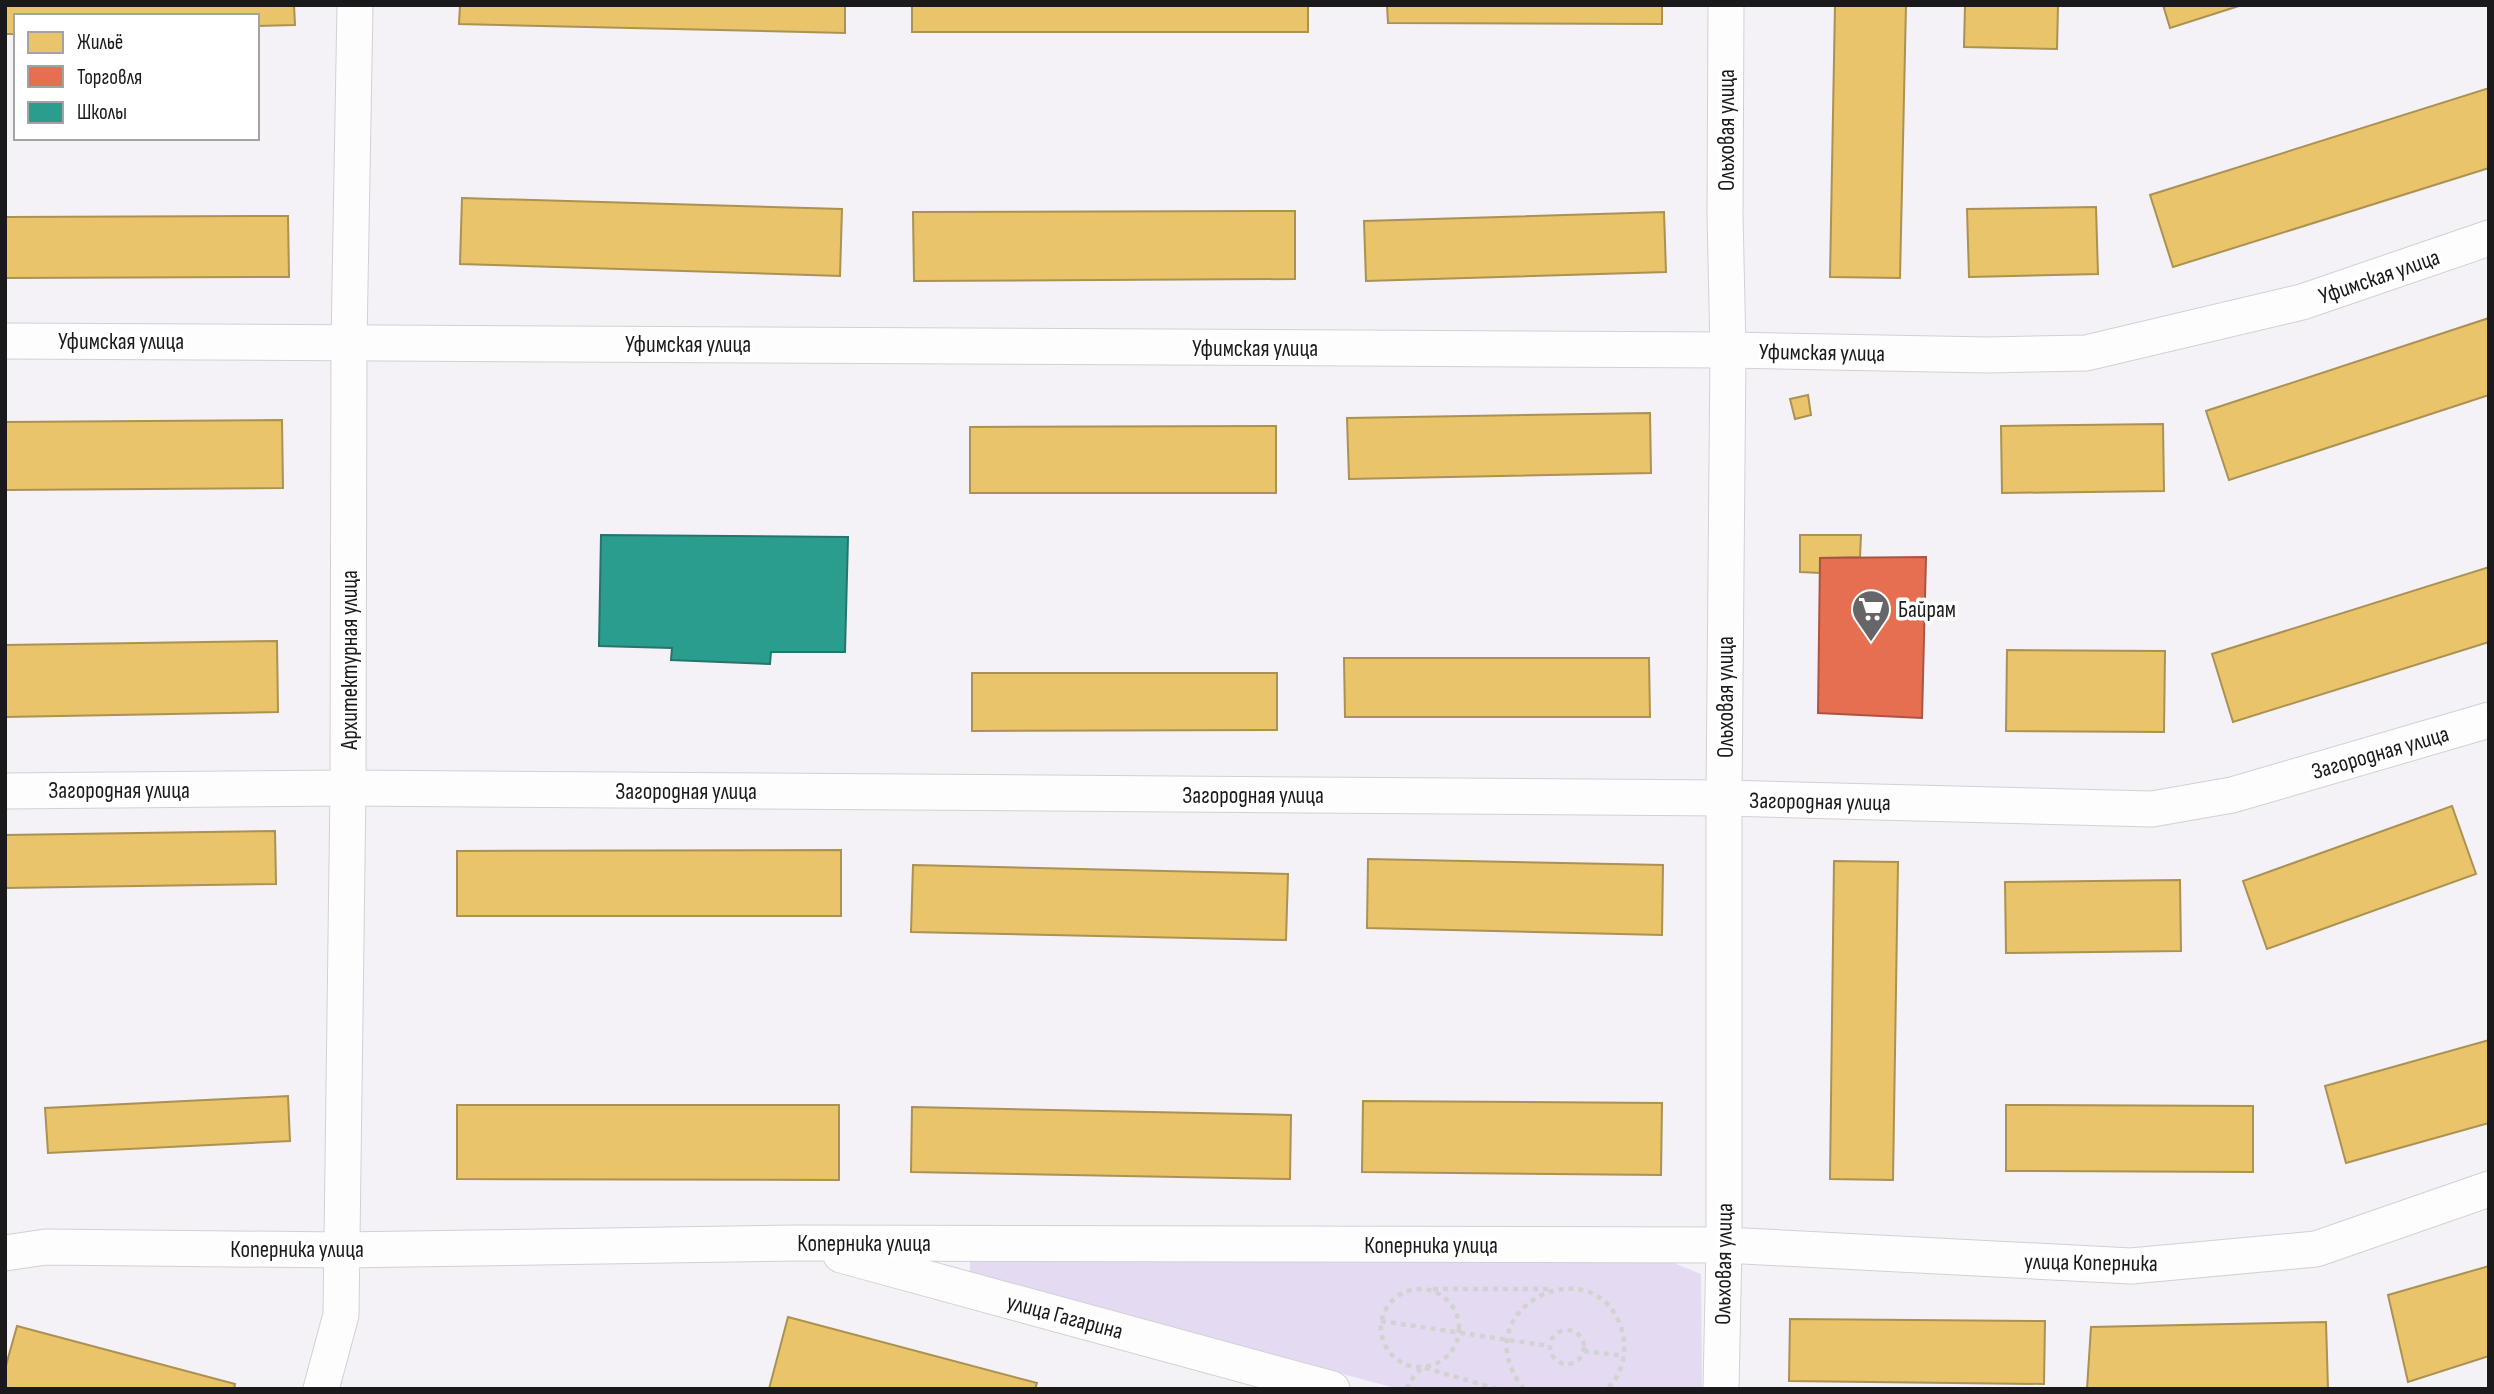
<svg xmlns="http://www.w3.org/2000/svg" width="2494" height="1394" viewBox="0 0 2494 1394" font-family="'Sofia Sans Condensed',sans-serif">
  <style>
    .green { fill: #e4daf2 }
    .homes { fill: #e9c46a; stroke: #ab9152; stroke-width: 2 }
    .shops { fill: #e76f51; stroke: #aa5541; stroke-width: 2 }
    .schools { fill: #2a9d8f; stroke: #25756c; stroke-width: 2 }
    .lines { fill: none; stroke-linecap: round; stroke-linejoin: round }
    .street-casing { stroke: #d2d0d3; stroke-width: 37 }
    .path { stroke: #d2d2d2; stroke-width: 4.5; stroke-dasharray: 5 5; stroke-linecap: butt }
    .street { stroke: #fdfdfe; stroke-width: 35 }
    .labels { text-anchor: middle; stroke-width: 7; stroke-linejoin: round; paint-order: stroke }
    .street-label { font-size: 23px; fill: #1a191b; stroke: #fff }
    .poi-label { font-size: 23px; fill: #1a191b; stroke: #fff; text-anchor: start }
  </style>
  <rect width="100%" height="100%" fill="#f4f2f6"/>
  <polygon class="green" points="1661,1258 1701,1274 1702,1389 1399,1389 988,1280 970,1272 970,1261"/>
  <g class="homes">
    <polygon points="5,5 294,5 295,25 257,26 257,16 16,16 16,34 5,34"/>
    <polygon points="460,5 845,5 845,33 459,24"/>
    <rect x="912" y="5" width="396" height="27"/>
    <polygon points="1387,5 1662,5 1662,24 1388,23"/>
    <polygon points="1835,5 1906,5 1900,278 1830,277"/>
    <polygon points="1965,5 2058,5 2057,49 1964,47"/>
    <polygon points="2163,5 2242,5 2170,28"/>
    <polygon points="2489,88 2489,168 2173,267 2150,195"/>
    <polygon points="462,198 842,209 840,276 460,264"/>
    <polygon points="2096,207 2098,274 1969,277 1967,209"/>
    <polygon points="1295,211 1295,279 914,281 913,212"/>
    <polygon points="1664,212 1666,272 1366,281 1364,221"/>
    <polygon points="288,216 289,277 5,278 5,217"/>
    <polygon points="2489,318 2489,395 2229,480 2206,411"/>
    <polygon points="1808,395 1811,415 1795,419 1790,399"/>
    <polygon points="1650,413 1651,473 1349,479 1347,418"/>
    <polygon points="282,420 283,488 5,490 5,422"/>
    <polygon points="2163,424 2164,491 2002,493 2001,426"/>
    <polygon points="1276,426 1276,493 970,493 970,427"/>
    <polygon points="1800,535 1861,535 1860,557 1820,558 1820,573 1800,572"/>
    <polygon points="2489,567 2489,642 2233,722 2212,654"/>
    <polygon points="277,641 278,712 5,717 5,645"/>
    <polygon points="2007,650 2165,651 2164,732 2006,731"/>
    <polygon points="1344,658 1649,658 1650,717 1345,717"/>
    <polygon points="972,673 1277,673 1277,730 972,731"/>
    <polygon points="2452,806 2476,874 2267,949 2243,881"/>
    <polygon points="275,831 276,884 5,888 5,835"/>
    <polygon points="841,850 841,916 457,916 457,851"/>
    <polygon points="1368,859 1663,865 1662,935 1367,928"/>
    <polygon points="1834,861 1898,862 1893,1180 1830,1179"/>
    <polygon points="913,865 1288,874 1286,940 911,932"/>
    <polygon points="2180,880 2181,951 2006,953 2005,882"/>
    <polygon points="2489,1040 2489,1123 2346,1163 2325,1086"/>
    <polygon points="288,1096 290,1141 48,1153 45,1108"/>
    <polygon points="1363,1101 1662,1103 1661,1175 1362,1172"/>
    <polygon points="457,1105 839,1105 839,1180 457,1179"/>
    <polygon points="2006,1105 2253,1106 2253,1172 2006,1171"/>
    <polygon points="912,1107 1291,1115 1290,1179 911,1172"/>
    <polygon points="2489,1266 2489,1356 2408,1382 2388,1295"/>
    <polygon points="788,1317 1037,1383 1035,1389 769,1389"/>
    <polygon points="1790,1319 2045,1321 2044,1384 1789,1381"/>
    <polygon points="2326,1322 2328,1389 2087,1389 2091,1327"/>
    <polygon points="17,1326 235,1384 234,1389 5,1389 5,1369"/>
  </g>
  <polygon class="shops" points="1926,557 1922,718 1818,713 1820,558"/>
  <polygon class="schools" points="601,535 848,537 845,652 771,652 770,664 671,660 672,648 599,646"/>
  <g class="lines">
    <defs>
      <g id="street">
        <polyline points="5,341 1728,350 1988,355 2086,353 2302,302 2489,238"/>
        <polyline points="5,791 348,788 1724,798 2152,809 2232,795 2489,720"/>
        <polyline points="5,1253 46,1247 342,1250 797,1243 1724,1245 2131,1266 2316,1249 2489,1189"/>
        <polyline points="841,1255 1332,1389"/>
        <polyline points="321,1389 341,1315 348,788 349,342 355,5"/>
        <polyline points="1721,1389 1724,1245 1724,798 1728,350 1725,214 1726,5"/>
      </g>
    </defs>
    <use href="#street" class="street-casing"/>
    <g class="path">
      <polyline points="1433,1289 1551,1289"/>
      <circle cx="1420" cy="1328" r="39"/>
      <polyline points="1381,1321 1549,1346"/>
      <circle cx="1567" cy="1347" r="17"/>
      <polyline points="1584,1351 1624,1356"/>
      <polyline points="1407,1389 1410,1381 1422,1367 1497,1389"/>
      <path d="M 1524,1389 C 1458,1307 1600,1241 1623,1334 C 1627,1354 1622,1375 1607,1389"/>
    </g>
    <use href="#street" class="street"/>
  </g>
  <defs>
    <symbol id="supermarket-pin" viewBox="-11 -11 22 30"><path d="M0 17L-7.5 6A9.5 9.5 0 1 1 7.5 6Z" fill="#666568" stroke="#fff"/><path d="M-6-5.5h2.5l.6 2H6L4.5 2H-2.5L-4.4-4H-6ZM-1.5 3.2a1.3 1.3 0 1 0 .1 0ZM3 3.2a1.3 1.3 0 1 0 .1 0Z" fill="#fff"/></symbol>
  </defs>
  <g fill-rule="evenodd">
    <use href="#supermarket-pin" x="1849" y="587" width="44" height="60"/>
  </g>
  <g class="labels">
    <g class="street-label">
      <text transform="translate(1726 130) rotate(-90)" y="8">Ольховая улица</text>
      <text transform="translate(2379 276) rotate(-19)" y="8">Уфимская улица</text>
      <text x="121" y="349">Уфимская улица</text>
      <text x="688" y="352">Уфимская улица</text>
      <text x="1255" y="356">Уфимская улица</text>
      <text transform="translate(1822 352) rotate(1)" y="8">Уфимская улица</text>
      <text transform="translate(349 660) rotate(-90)" y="8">Архитектурная улица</text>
      <text transform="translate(1725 697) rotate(-90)" y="8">Ольховая улица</text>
      <text transform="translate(2380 752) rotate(-16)" y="8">Загородная улица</text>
      <text x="119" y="798">Загородная улица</text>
      <text x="686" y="799">Загородная улица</text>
      <text x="1253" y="803">Загородная улица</text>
      <text transform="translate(1820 801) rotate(1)" y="8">Загородная улица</text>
      <text x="864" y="1251">Коперника улица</text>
      <text x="1431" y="1253">Коперника улица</text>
      <text x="297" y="1257">Коперника улица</text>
      <text transform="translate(2091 1262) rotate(1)" y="8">улица Коперника</text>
      <text transform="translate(1723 1264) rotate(-89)" y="8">Ольховая улица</text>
      <text transform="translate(1065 1316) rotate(15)" y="8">улица Гагарина</text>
    </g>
    <g class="poi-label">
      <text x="1898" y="617">Байрам</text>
    </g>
  </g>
  <rect width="2494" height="1394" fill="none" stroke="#1a191b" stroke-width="14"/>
  <rect x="14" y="14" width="245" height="126" fill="#ffffff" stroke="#a3a3a4" stroke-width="2"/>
  <rect x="28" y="32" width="35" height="21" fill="#e9c46a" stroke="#a3a3a4" stroke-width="2"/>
  <text x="77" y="49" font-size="21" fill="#1a191b">Жильё</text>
  <rect x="28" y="66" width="35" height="21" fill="#e76f51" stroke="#a3a3a4" stroke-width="2"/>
  <text x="77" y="84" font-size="21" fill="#1a191b">Торговля</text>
  <rect x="28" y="102" width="35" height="21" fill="#2a9d8f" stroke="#a3a3a4" stroke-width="2"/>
  <text x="77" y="119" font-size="21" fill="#1a191b">Школы</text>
</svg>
